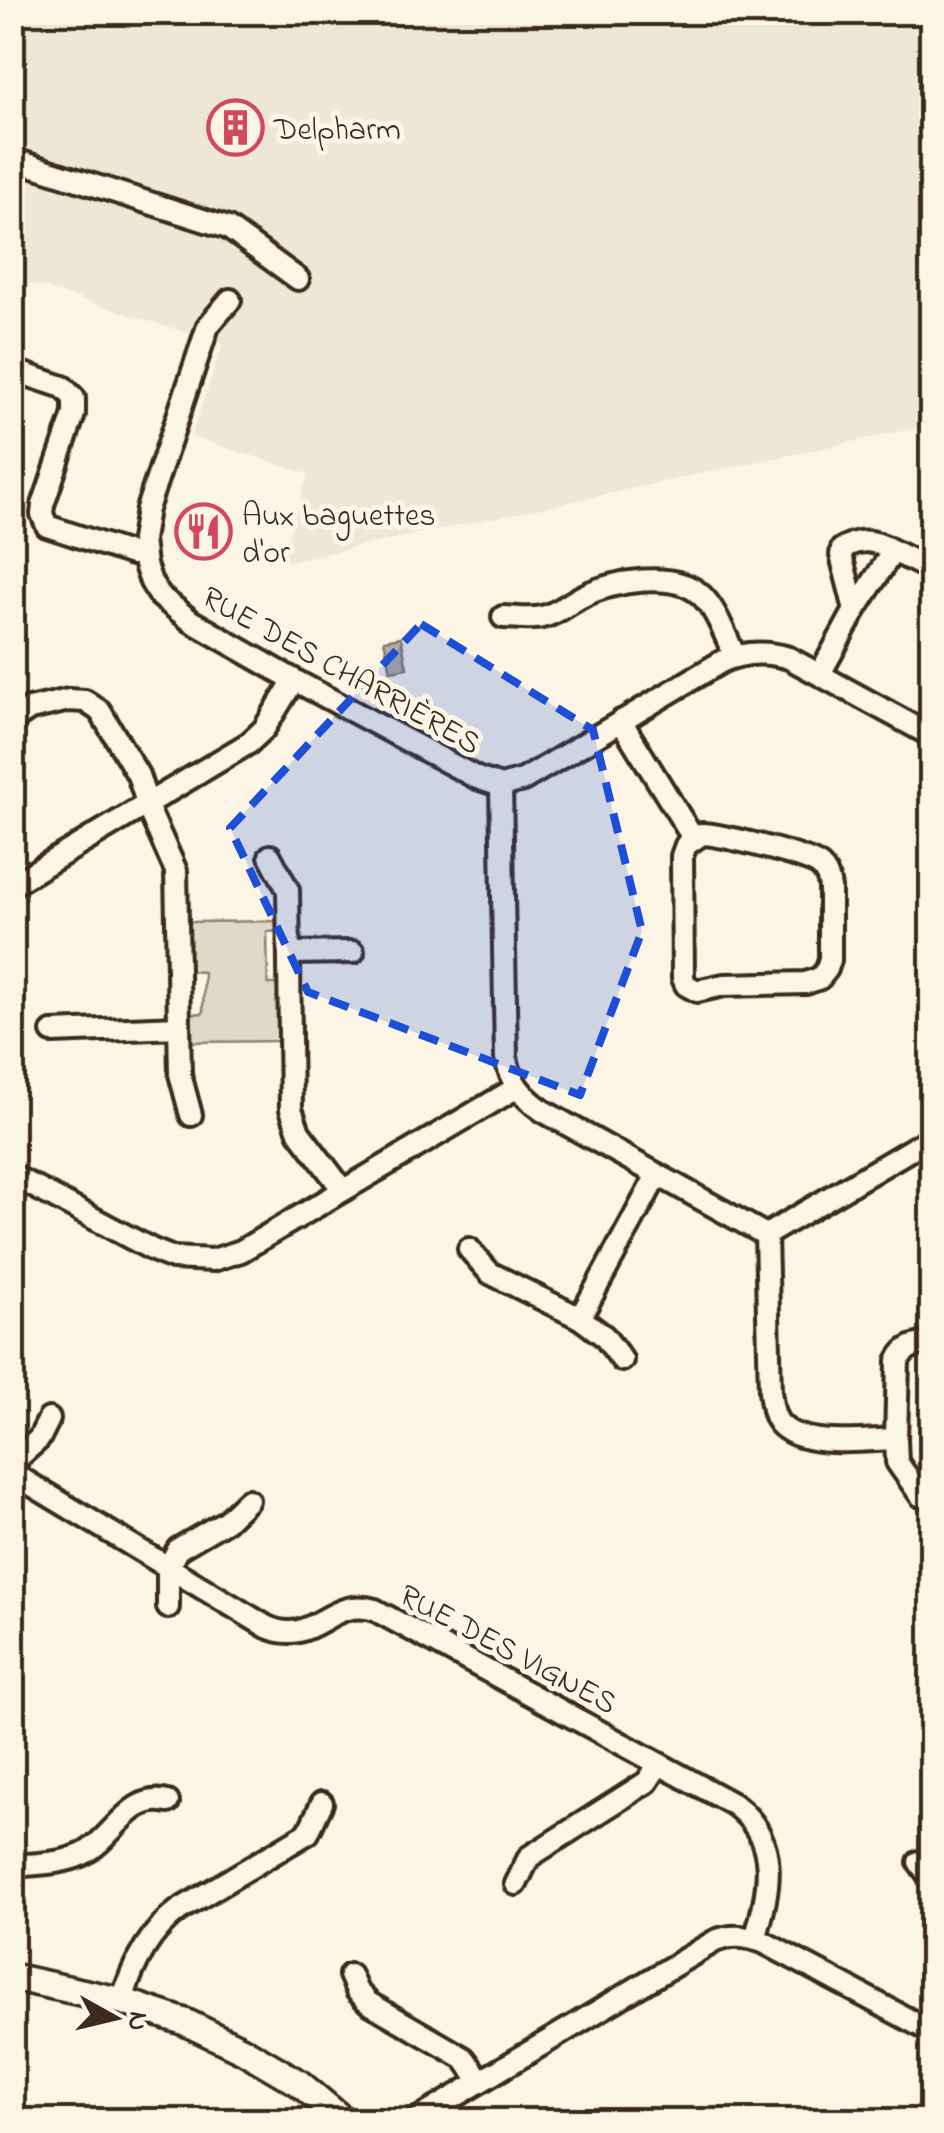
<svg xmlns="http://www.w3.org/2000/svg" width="944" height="2133" viewBox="0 0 944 2133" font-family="'Indie Flower',sans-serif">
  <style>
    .built { fill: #eee6d6 }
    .green { fill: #e0d8c8; stroke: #8e8173; stroke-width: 2.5 }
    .water { fill: #b7ad9e; stroke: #85796b; stroke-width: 2.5 }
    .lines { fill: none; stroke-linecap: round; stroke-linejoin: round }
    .minor-casing { stroke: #3b2a1e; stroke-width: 28 }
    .tertiary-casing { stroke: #3b2a1e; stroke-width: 32 }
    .minor { stroke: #fcf5e5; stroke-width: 20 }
    .tertiary { stroke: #fcf5e5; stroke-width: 25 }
    .marked { fill: #1d4ed8; fill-opacity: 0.2; stroke: #1d4ed8; stroke-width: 8; stroke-dasharray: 20 12; stroke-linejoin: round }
    .labels { text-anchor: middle; stroke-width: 10; stroke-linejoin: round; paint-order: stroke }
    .poi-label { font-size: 32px; fill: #3b2a1e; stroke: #fcf5e5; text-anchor: start }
    .street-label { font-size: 32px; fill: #3b2a1e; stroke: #fcf5e5 }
  </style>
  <rect width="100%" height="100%" fill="#fcf5e5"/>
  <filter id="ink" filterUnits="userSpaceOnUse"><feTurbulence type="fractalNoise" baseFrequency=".01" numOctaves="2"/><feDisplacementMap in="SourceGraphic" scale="20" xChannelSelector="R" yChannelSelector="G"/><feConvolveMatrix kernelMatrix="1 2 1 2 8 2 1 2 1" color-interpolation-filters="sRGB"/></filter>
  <g filter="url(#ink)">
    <polygon class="built" points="13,13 931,13 931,425 281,563 308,474 191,436 223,344 13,278"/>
    <polygon class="green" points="280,921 280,931 267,932 268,984 281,984 282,1041 187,1042 186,1014 203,1013 204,972 186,971 185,922"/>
    <polygon class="water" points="401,637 407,668 391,671 384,640"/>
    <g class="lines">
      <defs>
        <g id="minor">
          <polyline points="12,159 228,228 298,279"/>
          <path d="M 230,300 L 208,326 L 147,509 L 142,540 L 145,565 L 151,582 L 160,596 L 191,621 L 294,680 L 477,778 L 501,786 L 523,780 L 721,662 C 743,652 765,651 789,658 L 932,736"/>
          <polyline points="12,370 63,387 74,398 74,414 43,505 42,514 47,526 132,554 143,552"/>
          <path d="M 855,610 L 841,555 L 842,549 C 860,537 876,540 893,551"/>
          <path d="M 503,617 C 515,617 530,620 542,617 C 557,614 569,603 583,596 C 612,581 675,570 701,595 C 717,610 725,636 735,656"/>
          <polyline points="820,674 855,610 893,551 932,570"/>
          <polyline points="12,721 30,709 69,700 85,701 100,711 138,775 151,815 176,871 180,1074 191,1115"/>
          <polyline points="621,721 693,838"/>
          <path d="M 501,786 L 506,1058 C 511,1083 522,1096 543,1111 L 766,1235 L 932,1137"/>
          <path d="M 702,834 C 719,834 808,856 820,866 C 827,872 829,879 830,888 L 830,960 L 827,969 L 820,978 L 806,983 L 724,985 L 697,991 L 686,985 L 683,978 L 682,856 L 686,845 Z"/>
          <polyline points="270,856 288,890 291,1109 299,1132 343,1190"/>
          <polyline points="12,885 249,743 264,729 294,680"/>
          <polyline points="290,953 353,952"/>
          <polyline points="52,1032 179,1027"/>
          <polyline points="12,1175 153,1250 173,1258 213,1260 241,1251 516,1088"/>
          <path d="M 766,1235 L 770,1392 C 772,1403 772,1414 779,1423 C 801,1449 865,1440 896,1439 L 898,1361 C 905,1346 916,1344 932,1343"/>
          <polyline points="469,1249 490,1273 580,1318 657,1175"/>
          <polyline points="580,1318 604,1336 622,1360"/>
          <polyline points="896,1439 897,1462 921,1496"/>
          <polyline points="12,1463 39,1439 49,1419"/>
          <path d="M 12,1473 L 267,1627 C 315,1648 328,1596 375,1610 L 733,1804 C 781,1839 770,1889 755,1939"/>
          <polyline points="168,1607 168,1567 178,1549 226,1521 248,1500"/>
          <polyline points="919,1862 932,1880"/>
          <path d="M 12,1866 C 36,1864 62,1864 83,1854 C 113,1839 130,1792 168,1802"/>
          <polyline points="516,1884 529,1857 647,1782 659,1764"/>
          <polyline points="350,1975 357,1991 369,2003 464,2058 481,2081"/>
          <path d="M 122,2001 C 132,1966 149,1932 179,1910 L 308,1833 L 322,1803"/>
          <path d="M 416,2120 L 715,1941 C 731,1934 747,1936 763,1942 L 932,2032"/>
        </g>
        <polyline id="tertiary" points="12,1977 122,2001 185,2022 243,2050 299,2083 343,2120"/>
      </defs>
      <use href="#minor" class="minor-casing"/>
      <use href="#tertiary" class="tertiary-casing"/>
      <use href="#minor" class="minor"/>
      <use href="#tertiary" class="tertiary"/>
    </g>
  </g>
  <path class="marked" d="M 421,624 L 593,730 L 642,931 L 580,1095 L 308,992 L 230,828 Z"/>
  <defs>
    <symbol id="building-ring" viewBox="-11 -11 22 22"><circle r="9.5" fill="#fcf5e5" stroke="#d1495b" stroke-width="1.5"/><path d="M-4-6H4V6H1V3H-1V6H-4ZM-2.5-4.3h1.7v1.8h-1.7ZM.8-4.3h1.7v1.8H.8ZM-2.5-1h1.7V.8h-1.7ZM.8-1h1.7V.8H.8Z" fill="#d1495b"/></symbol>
    <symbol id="restaurant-ring" viewBox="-11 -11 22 22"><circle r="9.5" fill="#fcf5e5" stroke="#d1495b" stroke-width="1.5"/><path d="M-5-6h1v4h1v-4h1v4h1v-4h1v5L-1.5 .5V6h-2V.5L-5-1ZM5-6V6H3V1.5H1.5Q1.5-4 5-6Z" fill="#d1495b"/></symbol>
  </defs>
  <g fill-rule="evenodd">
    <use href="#building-ring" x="204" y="96" width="63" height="63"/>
    <use href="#restaurant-ring" x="172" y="500" width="63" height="63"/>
  </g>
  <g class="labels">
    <g class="poi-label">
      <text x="274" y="139">Delpharm</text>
      <text x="242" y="525">Aux baguettes<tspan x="242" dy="37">d'or</tspan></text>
    </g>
    <g class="street-label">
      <text transform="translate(342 669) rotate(29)" y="11">RUE DES CHARRIÈRES</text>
      <text transform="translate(509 1648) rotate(28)" y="11">RUE DES VIGNES</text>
    </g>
  </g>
  <rect width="944" height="2133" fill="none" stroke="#fcf5e5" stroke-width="50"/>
  <rect x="25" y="25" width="894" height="2083" fill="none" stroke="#3b2a1e" stroke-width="4" filter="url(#ink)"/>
  <g transform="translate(115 2018) rotate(98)" stroke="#fcf5e5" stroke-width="8" paint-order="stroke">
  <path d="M0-8L18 38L0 25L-18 38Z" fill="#3b2a1e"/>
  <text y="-15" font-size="28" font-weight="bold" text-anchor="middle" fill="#3b2a1e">N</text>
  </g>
</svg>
